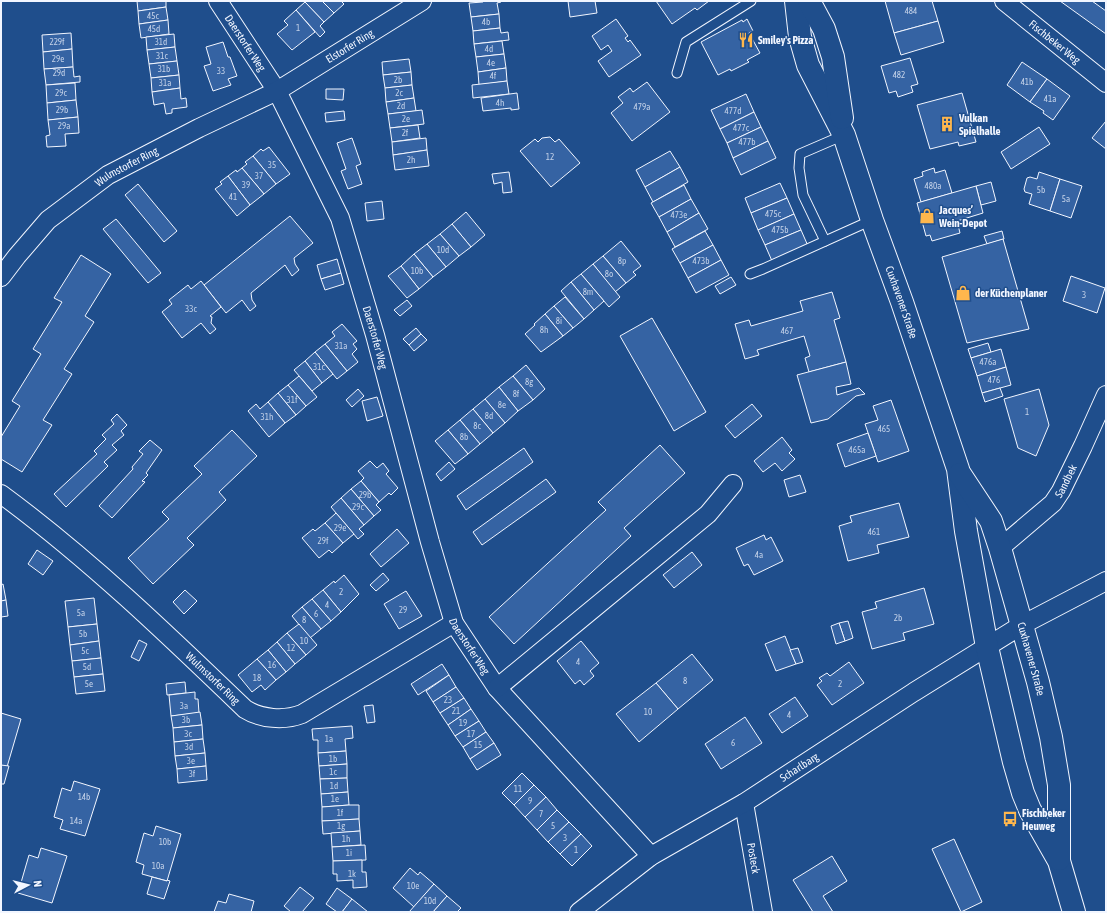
<svg xmlns="http://www.w3.org/2000/svg" width="1107" height="913" viewBox="0 0 1107 913" font-family="'Asap Condensed',sans-serif">
  <style>
    .building { fill: #3563a3; stroke: #f2f6ff }
    .lines { fill: none; stroke-linecap: round; stroke-linejoin: round }
    .lane-casing { stroke: #f2f6ff; stroke-width: 11 }
    .street-casing { stroke: #f2f6ff; stroke-width: 20 }
    .primary-casing { stroke: #f2f6ff; stroke-width: 24 }
    .lane { stroke: #1f4e8c; stroke-width: 9 }
    .street { stroke: #1f4e8c; stroke-width: 18 }
    .primary { stroke: #1f4e8c; stroke-width: 22 }
    .labels { text-anchor: middle; stroke-width: 3; stroke-linejoin: round; paint-order: stroke }
    .number-label { font-size: 9px; fill: #c3d1e8 }
    .poi-label { font-size: 11px; font-weight: bold; fill: #f2f6ff; stroke: #1f4e8c; text-anchor: start }
    .street-label { font-size: 11px; fill: #f2f6ff; stroke: #1f4e8c }
  </style>
  <rect width="100%" height="100%" fill="#1f4e8c"/>
  <g class="building">
    <polygon points="137,1 166,1 166,7 138,11"/>
    <polygon points="306,1 322,1 334,13 324,22 305,2"/>
    <polygon points="322,1 341,1 344,4 334,13"/>
    <polygon points="483,1 501,1 501,2 497,3 499,14 471,17 469,3 483,2"/>
    <polygon points="568,1 595,1 597,13 570,17"/>
    <polygon points="656,1 709,1 697,10 695,8 672,24"/>
    <polygon points="885,1 932,1 938,21 894,33"/>
    <polygon points="1060,1 1092,1 1106,11 1106,34"/>
    <polygon points="305,2 324,22 320,26 325,32 320,37 296,10"/>
    <polygon points="166,7 168,20 139,24 138,11"/>
    <polygon points="296,10 315,32 292,50 277,34 288,25 284,21"/>
    <polygon points="499,14 500,28 473,31 471,17"/>
    <polygon points="616,19 628,36 625,38 628,42 630,40 641,55 609,77 598,61 612,51 608,45 601,50 592,36"/>
    <polygon points="747,19 753,31 749,33 760,53 747,60 749,62 731,71 730,69 718,75 701,42 742,20 743,22"/>
    <polygon points="168,20 169,34 141,38 139,24"/>
    <polygon points="938,21 944,42 901,55 894,33"/>
    <polygon points="500,28 501,33 508,32 509,40 474,44 473,31"/>
    <polygon points="71,33 72,49 43,52 42,35"/>
    <polygon points="174,34 175,47 147,50 146,37"/>
    <polygon points="502,41 504,54 476,57 474,44"/>
    <polygon points="223,42 228,57 230,57 237,76 228,79 231,85 213,91 204,66 211,64 206,47"/>
    <polygon points="175,47 177,61 149,64 147,50"/>
    <polygon points="72,49 73,67 44,69 43,52"/>
    <polygon points="504,54 506,68 478,72 476,57"/>
    <polygon points="910,58 918,84 911,86 913,92 898,97 896,91 889,93 881,66"/>
    <polygon points="409,59 411,72 383,75 382,62"/>
    <polygon points="177,61 179,75 151,78 149,64"/>
    <polygon points="1022,62 1047,79 1030,102 1007,85"/>
    <polygon points="73,67 74,77 80,76 80,82 46,85 44,69"/>
    <polygon points="506,68 507,81 479,85 478,72"/>
    <polygon points="411,72 412,85 385,88 383,75"/>
    <polygon points="179,75 180,88 152,92 151,78"/>
    <polygon points="1047,79 1070,96 1053,120 1043,113 1044,111 1030,102"/>
    <polygon points="507,81 509,94 473,98 472,85"/>
    <polygon points="647,82 670,112 632,141 611,113 623,103 618,97 630,88 633,92"/>
    <polygon points="75,83 76,100 47,103 46,85"/>
    <polygon points="412,85 414,98 386,102 385,88"/>
    <polygon points="180,88 181,99 186,98 187,107 172,109 172,113 166,114 164,103 154,105 152,92"/>
    <polygon points="326,89 344,89 343,100 326,99"/>
    <polygon points="517,93 519,109 511,110 511,108 483,111 481,98"/>
    <polygon points="962,93 976,142 959,146 958,142 930,149 917,105"/>
    <polygon points="746,94 754,112 720,129 711,110"/>
    <polygon points="414,98 416,111 388,114 386,102"/>
    <polygon points="76,100 78,117 48,120 47,103"/>
    <polygon points="422,110 424,124 390,128 388,114"/>
    <polygon points="344,111 345,120 326,122 325,113"/>
    <polygon points="754,112 761,127 727,143 720,129"/>
    <polygon points="78,117 79,133 65,134 66,146 47,147 46,136 50,135 48,120"/>
    <polygon points="1106,121 1106,149 1092,138"/>
    <polygon points="418,125 420,138 392,142 390,128"/>
    <polygon points="761,127 768,141 733,158 727,143"/>
    <polygon points="1039,127 1050,144 1011,169 1001,152"/>
    <polygon points="550,137 555,142 559,139 580,163 551,187 520,151 535,139 538,142 542,138"/>
    <polygon points="352,138 361,164 356,166 362,184 348,189 341,171 346,169 337,143"/>
    <polygon points="426,138 427,150 393,155 392,142"/>
    <polygon points="768,141 776,158 741,175 733,158"/>
    <polygon points="269,147 290,174 276,184 253,156 261,149 263,151"/>
    <polygon points="427,150 429,166 395,170 393,155"/>
    <polygon points="670,151 680,167 645,187 636,170"/>
    <polygon points="253,156 276,184 264,194 242,168 247,164 245,162"/>
    <polygon points="680,167 688,182 653,202 645,187"/>
    <polygon points="242,168 264,194 250,205 228,176 236,170 237,172"/>
    <polygon points="934,168 935,173 945,170 952,193 921,202 914,179 923,176 922,172"/>
    <polygon points="509,172 512,192 503,193 502,182 494,184 492,174"/>
    <polygon points="1039,172 1060,179 1050,211 1029,204 1032,194 1025,192 1024,189 1027,178 1030,177 1037,179"/>
    <polygon points="228,176 250,205 237,216 215,189 222,184 220,182"/>
    <polygon points="1060,179 1082,186 1071,218 1050,211"/>
    <polygon points="991,182 996,201 981,205 976,186"/>
    <polygon points="780,183 787,198 751,213 745,198"/>
    <polygon points="138,184 177,231 164,242 125,195"/>
    <polygon points="684,185 691,199 659,217 651,203"/>
    <polygon points="976,186 983,213 957,221 960,233 932,241 930,235 926,236 917,203"/>
    <polygon points="787,198 794,214 758,230 751,213"/>
    <polygon points="691,199 699,213 667,232 659,217"/>
    <polygon points="382,201 384,219 367,221 365,203"/>
    <polygon points="466,212 485,235 471,247 452,224"/>
    <polygon points="699,213 708,229 675,247 667,232"/>
    <polygon points="794,214 801,230 765,245 758,230"/>
    <polygon points="290,216 313,243 294,258 295,264 299,270 292,276 285,265 251,293 252,300 256,306 250,311 242,300 226,313 204,285"/>
    <polygon points="116,219 161,273 148,283 103,229"/>
    <polygon points="452,224 471,247 459,256 440,234"/>
    <polygon points="801,230 808,246 772,261 765,245"/>
    <polygon points="705,231 713,245 680,263 672,249"/>
    <polygon points="1002,231 1004,239 987,244 984,236"/>
    <polygon points="440,234 459,256 446,267 427,244"/>
    <polygon points="1003,239 1029,329 967,343 942,257"/>
    <polygon points="621,241 641,266 633,272 636,275 626,283 603,256"/>
    <polygon points="427,244 446,267 433,277 414,254"/>
    <polygon points="713,245 721,260 688,278 680,263"/>
    <polygon points="414,254 433,277 419,289 401,266"/>
    <polygon points="81,255 111,274 85,316 94,322 64,369 72,374 43,420 52,425 22,472 1,459 1,437 20,406 12,401 41,354 33,349 62,302 54,298"/>
    <polygon points="603,256 626,283 615,292 593,264"/>
    <polygon points="337,259 341,273 321,279 317,265"/>
    <polygon points="721,260 729,275 696,293 688,278"/>
    <polygon points="593,264 620,297 609,307 581,274"/>
    <polygon points="401,266 419,289 407,298 388,276"/>
    <polygon points="341,273 344,284 325,290 321,279"/>
    <polygon points="581,274 604,301 594,310 571,282"/>
    <polygon points="1071,276 1105,288 1097,313 1063,301"/>
    <polygon points="731,277 736,285 720,294 715,286"/>
    <polygon points="201,281 221,307 210,316 212,317 211,323 216,329 210,334 201,323 182,338 162,312 172,304 169,300 188,285 191,289"/>
    <polygon points="571,282 594,310 584,319 561,291"/>
    <polygon points="832,292 840,318 834,320 846,362 809,372 805,358 810,356 804,336 757,350 759,355 745,359 735,324 749,320 751,326 803,311 800,301"/>
    <polygon points="565,297 584,319 573,328 554,306"/>
    <polygon points="407,300 412,306 400,316 394,310"/>
    <polygon points="554,306 573,328 563,336 545,314"/>
    <polygon points="545,314 563,336 541,352 525,334 535,325 534,324"/>
    <polygon points="652,318 706,412 674,431 620,336"/>
    <polygon points="342,324 357,341 353,344 357,349 352,354 358,362 347,371 325,344 335,336 332,332"/>
    <polygon points="416,328 421,334 409,345 403,339"/>
    <polygon points="421,334 427,340 414,351 409,345"/>
    <polygon points="988,343 991,352 971,358 968,349"/>
    <polygon points="325,344 347,371 337,379 315,352"/>
    <polygon points="1001,349 1006,367 977,376 971,358"/>
    <polygon points="315,352 333,374 322,383 305,361"/>
    <polygon points="305,361 322,383 312,391 294,370"/>
    <polygon points="846,362 851,384 836,387 837,395 859,388 865,394 856,396 828,419 811,423 797,375"/>
    <polygon points="526,365 545,389 533,400 513,376"/>
    <polygon points="1006,367 1011,385 982,393 977,376"/>
    <polygon points="299,376 317,397 306,406 288,385"/>
    <polygon points="513,376 533,400 518,411 499,387"/>
    <polygon points="288,385 306,406 296,415 278,393"/>
    <polygon points="499,387 518,411 505,423 485,399"/>
    <polygon points="1000,388 1003,396 985,402 982,393"/>
    <polygon points="358,389 364,396 352,407 346,400"/>
    <polygon points="1039,389 1049,425 1036,456 1018,448 1004,399"/>
    <polygon points="278,393 296,415 285,423 268,402"/>
    <polygon points="377,397 383,416 367,421 362,401"/>
    <polygon points="485,399 505,423 493,433 473,409"/>
    <polygon points="891,400 909,451 878,462 865,424 878,420 873,406"/>
    <polygon points="268,402 285,423 269,437 248,411 256,404 260,409"/>
    <polygon points="752,404 762,416 735,438 725,426"/>
    <polygon points="473,409 493,433 480,444 460,420"/>
    <polygon points="117,414 127,425 121,431 124,435 112,445 117,450 104,462 108,466 66,507 54,494 97,454 94,451 106,439 102,435 114,424 111,420"/>
    <polygon points="460,420 480,444 468,454 448,430"/>
    <polygon points="232,430 257,456 219,492 226,500 187,538 194,545 153,584 128,558 169,519 162,512 202,474 194,466"/>
    <polygon points="448,430 468,454 455,464 435,441"/>
    <polygon points="868,433 876,456 845,467 837,444"/>
    <polygon points="782,437 792,450 789,453 795,459 782,471 775,463 763,472 754,461"/>
    <polygon points="150,440 162,450 146,473 148,475 142,481 145,482 112,518 99,506 133,469 132,467 143,454 139,451"/>
    <polygon points="660,445 685,473 624,528 631,536 514,644 489,617 606,510 598,502"/>
    <polygon points="524,448 533,462 466,510 457,496"/>
    <polygon points="370,461 377,468 383,463 389,471 386,474 398,488 391,495 389,493 379,502 361,481 364,478 358,471"/>
    <polygon points="449,462 455,469 441,481 436,474"/>
    <polygon points="800,475 806,492 789,497 784,480"/>
    <polygon points="546,479 556,492 482,545 473,532"/>
    <polygon points="361,481 379,502 376,505 381,510 374,516 351,489"/>
    <polygon points="351,489 374,516 364,525 341,498"/>
    <polygon points="341,498 364,525 359,529 364,534 358,539 331,507"/>
    <polygon points="899,503 909,537 877,545 879,553 848,561 839,526 852,522 850,516"/>
    <polygon points="336,513 354,534 343,543 325,523"/>
    <polygon points="325,523 343,543 332,553 329,550 319,558 302,538 313,529 315,531"/>
    <polygon points="397,529 409,543 381,567 370,554"/>
    <polygon points="764,535 766,540 771,537 783,561 754,575 748,564 744,566 736,548"/>
    <polygon points="37,550 53,561 43,575 28,564"/>
    <polygon points="692,552 702,565 674,588 663,575"/>
    <polygon points="383,573 389,580 376,591 370,585"/>
    <polygon points="344,575 359,594 341,612 323,590 334,581 335,583"/>
    <polygon points="3,584 6,600 1,601 1,585"/>
    <polygon points="924,588 934,624 903,633 905,640 872,649 862,612 877,608 875,602"/>
    <polygon points="185,590 197,601 184,614 173,602"/>
    <polygon points="323,590 341,612 331,621 312,599"/>
    <polygon points="406,591 422,616 399,629 384,604"/>
    <polygon points="94,598 97,624 68,627 65,601"/>
    <polygon points="312,599 331,621 321,629 302,607"/>
    <polygon points="6,600 8,616 1,617 1,601"/>
    <polygon points="302,607 321,629 310,638 292,616"/>
    <polygon points="848,621 853,638 845,641 839,623"/>
    <polygon points="839,623 845,641 836,644 831,626"/>
    <polygon points="97,624 99,641 70,645 68,627"/>
    <polygon points="299,624 317,645 306,655 287,633"/>
    <polygon points="287,633 306,655 295,664 277,642"/>
    <polygon points="785,636 796,664 776,671 765,644"/>
    <polygon points="139,640 147,644 139,661 131,657"/>
    <polygon points="99,641 101,658 72,661 70,645"/>
    <polygon points="581,641 599,663 590,671 594,676 584,685 580,680 575,684 557,661"/>
    <polygon points="277,642 295,664 286,672 268,650"/>
    <polygon points="798,648 803,662 796,664 790,650"/>
    <polygon points="268,650 286,672 276,680 257,659"/>
    <polygon points="692,654 713,680 678,709 656,683"/>
    <polygon points="101,658 103,674 74,677 72,661"/>
    <polygon points="257,659 276,680 265,690 261,685 252,692 238,675"/>
    <polygon points="849,662 864,683 832,705 817,685 822,681 819,678 827,673 830,676"/>
    <polygon points="442,664 449,675 418,695 411,684"/>
    <polygon points="103,674 105,691 76,694 74,677"/>
    <polygon points="449,675 456,687 433,702 426,691"/>
    <polygon points="185,682 186,693 167,695 166,684"/>
    <polygon points="656,683 678,709 639,742 616,714"/>
    <polygon points="456,687 464,698 440,713 433,702"/>
    <polygon points="195,692 195,699 198,699 199,713 171,716 169,695"/>
    <polygon points="795,697 808,716 782,733 769,714"/>
    <polygon points="464,698 471,709 448,725 440,713"/>
    <polygon points="373,705 375,722 367,723 364,706"/>
    <polygon points="471,709 479,721 455,736 448,725"/>
    <polygon points="200,712 202,725 173,728 171,716"/>
    <polygon points="1,713 21,719 7,767 1,765"/>
    <polygon points="745,717 762,743 721,769 705,744"/>
    <polygon points="479,721 486,732 463,747 455,736"/>
    <polygon points="202,725 203,739 174,742 173,728"/>
    <polygon points="352,726 353,738 345,739 346,751 318,753 318,740 313,740 312,729"/>
    <polygon points="486,732 494,743 470,759 463,747"/>
    <polygon points="203,739 205,753 175,756 174,742"/>
    <polygon points="494,743 501,755 477,770 470,759"/>
    <polygon points="346,751 347,764 319,766 318,753"/>
    <polygon points="205,753 206,766 177,769 175,756"/>
    <polygon points="347,764 347,778 320,779 319,766"/>
    <polygon points="1,765 9,766 4,784 1,784"/>
    <polygon points="206,766 207,780 178,783 177,769"/>
    <polygon points="522,773 534,785 514,805 502,793"/>
    <polygon points="347,778 348,792 321,794 320,779"/>
    <polygon points="74,781 100,789 85,836 60,829 63,820 54,817 62,788 71,791"/>
    <polygon points="534,785 546,797 525,817 514,805"/>
    <polygon points="348,792 349,805 322,807 321,794"/>
    <polygon points="546,797 557,810 537,830 525,817"/>
    <polygon points="349,805 359,805 359,819 322,821 322,807"/>
    <polygon points="557,810 569,822 548,842 537,830"/>
    <polygon points="359,819 360,831 323,834 322,821"/>
    <polygon points="569,822 581,834 560,854 548,842"/>
    <polygon points="156,826 181,834 167,881 142,874 144,865 136,862 144,833 153,836"/>
    <polygon points="360,831 361,845 332,847 331,833"/>
    <polygon points="581,834 592,846 572,866 560,854"/>
    <polygon points="954,839 982,902 961,912 932,849"/>
    <polygon points="365,845 366,860 333,861 332,847"/>
    <polygon points="41,848 67,856 52,903 18,893 29,855 38,858"/>
    <polygon points="832,856 847,881 823,896 833,912 813,912 793,880"/>
    <polygon points="362,860 362,872 366,872 367,887 353,888 353,880 337,881 337,874 333,874 333,861"/>
    <polygon points="410,868 418,875 420,872 434,884 414,907 393,888"/>
    <polygon points="152,877 167,881 167,880 170,881 164,899 147,894"/>
    <polygon points="434,884 447,896 433,912 409,912"/>
    <polygon points="300,887 314,898 302,912 291,912 284,906"/>
    <polygon points="337,888 352,899 342,912 337,912 326,904"/>
    <polygon points="229,894 254,901 251,912 214,912 218,901 226,903"/>
    <polygon points="447,896 461,908 457,912 433,912"/>
    <polygon points="352,899 368,912 342,912"/>
  </g>
  <g class="lines">
    <defs>
      <g id="lane">
        <polyline points="677,73 686,42 751,1"/>
        <polyline points="825,241 803,195 799,168 800,154 844,135"/>
        <polyline points="750,274 763,269 872,220"/>
      </g>
      <g id="street">
        <path id="s1" d="M 218,1 L 277,91 L 340,218 L 375,335 L 430,542 L 454,623 L 497,688 L 651,856"/>
        <path id="s2" d="M 1004,1 L 1106,83"/>
        <path id="s3" d="M 1,277 L 17,256 L 48,220 L 108,175 L 199,128 L 277,91 L 422,1"/>
        <path id="s4" d="M 1,494 C 88,558 167,634 245,709 C 261,719 284,721 302,714 L 454,623"/>
        <path id="s5" d="M 1000,548 L 1053,503 L 1061,491 L 1083,446 L 1106,395"/>
        <polyline points="497,688 708,514 733,484"/>
        <path id="s6" d="M 744,803 L 763,912"/>
        <path id="s7" d="M 579,912 L 651,856 L 744,803 L 914,692 L 1022,625 L 1106,581"/>
      </g>
      <g id="primary">
        <path id="s8" d="M 796,1 L 800,37 L 808,65 L 844,135 L 872,220 L 902,302 L 958,469 L 966,531 L 987,647 L 1014,762 L 1023,793 L 1030,810 L 1059,861 L 1074,912"/>
        <polyline points="809,1 824,29 833,57 842,118"/>
        <path id="s9" d="M 960,474 L 991,521 L 1000,548 L 1038,682 L 1051,737 L 1059,785 L 1059,859"/>
      </g>
    </defs>
    <use href="#lane" class="lane-casing"/>
    <use href="#street" class="street-casing"/>
    <use href="#primary" class="primary-casing"/>
    <use href="#lane" class="lane"/>
    <use href="#street" class="street"/>
    <use href="#primary" class="primary"/>
  </g>
  <defs>
    <symbol id="restaurant-bare" viewBox="-9 -9 18 18"><path d="M-5-6h1v4h1v-4h1v4h1v-4h1v5L-1.5 .5V6h-2V.5L-5-1ZM5-6V6H3V1.5H1.5Q1.5-4 5-6Z" fill="#ffb74d" stroke="#1f4e8c" stroke-width="2.5" paint-order="stroke"/></symbol>
    <symbol id="building-bare" viewBox="-9 -9 18 18"><path d="M-4-6H4V6H1V3H-1V6H-4ZM-2.5-4.3h1.7v1.8h-1.7ZM.8-4.3h1.7v1.8H.8ZM-2.5-1h1.7V.8h-1.7ZM.8-1h1.7V.8H.8Z" fill="#ffb74d" stroke="#1f4e8c" stroke-width="2.5" paint-order="stroke"/></symbol>
    <symbol id="shop-bare" viewBox="-9 -9 18 18"><path d="M-5-2.5h2.3a2.7 3.5 0 0 1 5.4 0H5L5.5 6h-11ZM-1.5-2.5h3a1.5 2.3 0 0 0-3 0Z" fill="#ffb74d" stroke="#1f4e8c" stroke-width="2.5" paint-order="stroke"/></symbol>
    <symbol id="bus-bare" viewBox="-9 -9 18 18"><path d="M-5-6H5V4H4V6H2V4H-2V6H-4V4H-5ZM-3.5-4V0h7V-4ZM-3.5 1.2v1.5H-2V1.2ZM2 1.2v1.5H3.5V1.2Z" fill="#ffb74d" stroke="#1f4e8c" stroke-width="2.5" paint-order="stroke"/></symbol>
  </defs>
  <g fill-rule="evenodd">
    <use href="#restaurant-bare" x="735" y="29" width="22" height="22"/>
    <use href="#building-bare" x="936" y="113" width="22" height="22"/>
    <use href="#shop-bare" x="916" y="205" width="22" height="22"/>
    <use href="#shop-bare" x="952" y="282" width="22" height="22"/>
    <use href="#bus-bare" x="999" y="808" width="22" height="22"/>
  </g>
  <g class="labels">
    <g class="number-label">
      <text x="911" y="14">484</text>
      <text x="153" y="19">45c</text>
      <text x="486" y="25">4b</text>
      <text x="298" y="31">1</text>
      <text x="154" y="32">45d</text>
      <text x="57" y="45">229f</text>
      <text x="161" y="45">31d</text>
      <text x="489" y="52">4d</text>
      <text x="162" y="59">31c</text>
      <text x="58" y="62">29e</text>
      <text x="491" y="66">4e</text>
      <text x="164" y="72">31b</text>
      <text x="221" y="74">33</text>
      <text x="59" y="76">29d</text>
      <text x="899" y="78">482</text>
      <text x="493" y="79">4f</text>
      <text x="398" y="83">2b</text>
      <text x="1027" y="85">41b</text>
      <text x="165" y="86">31a</text>
      <text x="61" y="96">29c</text>
      <text x="399" y="96">2c</text>
      <text x="1050" y="102">41a</text>
      <text x="500" y="106">4h</text>
      <text x="401" y="109">2d</text>
      <text x="642" y="110">479a</text>
      <text x="62" y="113">29b</text>
      <text x="733" y="114">477d</text>
      <text x="406" y="122">2e</text>
      <text x="64" y="129">29a</text>
      <text x="741" y="131">477c</text>
      <text x="405" y="136">2f</text>
      <text x="747" y="145">477b</text>
      <text x="550" y="160">12</text>
      <text x="411" y="163">2h</text>
      <text x="272" y="168">35</text>
      <text x="259" y="179">37</text>
      <text x="246" y="188">39</text>
      <text x="933" y="189">480a</text>
      <text x="1041" y="193">5b</text>
      <text x="233" y="200">41</text>
      <text x="1066" y="202">5a</text>
      <text x="773" y="217">475c</text>
      <text x="679" y="218">473e</text>
      <text x="780" y="233">475b</text>
      <text x="443" y="253">10d</text>
      <text x="622" y="264">8p</text>
      <text x="701" y="264">473b</text>
      <text x="417" y="274">10b</text>
      <text x="609" y="277">8o</text>
      <text x="588" y="295">8m</text>
      <text x="1084" y="298">3</text>
      <text x="191" y="312">33c</text>
      <text x="559" y="324">8i</text>
      <text x="544" y="333">8h</text>
      <text x="787" y="334">467</text>
      <text x="341" y="349">31a</text>
      <text x="988" y="365">476a</text>
      <text x="319" y="370">31c</text>
      <text x="994" y="383">476</text>
      <text x="529" y="385">8g</text>
      <text x="516" y="397">8f</text>
      <text x="292" y="403">31f</text>
      <text x="502" y="408">8e</text>
      <text x="1027" y="415">1</text>
      <text x="489" y="419">8d</text>
      <text x="267" y="420">31h</text>
      <text x="477" y="429">8c</text>
      <text x="884" y="432">465</text>
      <text x="464" y="440">8b</text>
      <text x="857" y="453">465a</text>
      <text x="365" y="498">29b</text>
      <text x="358" y="510">29c</text>
      <text x="340" y="531">29e</text>
      <text x="874" y="535">461</text>
      <text x="323" y="544">29f</text>
      <text x="759" y="558">4a</text>
      <text x="341" y="595">2</text>
      <text x="327" y="608">4</text>
      <text x="403" y="613">29</text>
      <text x="81" y="616">5a</text>
      <text x="316" y="617">6</text>
      <text x="898" y="621">2b</text>
      <text x="304" y="623">8</text>
      <text x="83" y="637">5b</text>
      <text x="304" y="644">10</text>
      <text x="291" y="651">12</text>
      <text x="85" y="654">5c</text>
      <text x="578" y="665">4</text>
      <text x="272" y="668">16</text>
      <text x="87" y="670">5d</text>
      <text x="257" y="681">18</text>
      <text x="685" y="684">8</text>
      <text x="89" y="687">5e</text>
      <text x="840" y="687">2</text>
      <text x="448" y="703">23</text>
      <text x="184" y="709">3a</text>
      <text x="456" y="714">21</text>
      <text x="648" y="715">10</text>
      <text x="789" y="718">4</text>
      <text x="186" y="723">3b</text>
      <text x="463" y="726">19</text>
      <text x="188" y="737">3c</text>
      <text x="471" y="737">17</text>
      <text x="329" y="742">1a</text>
      <text x="733" y="746">6</text>
      <text x="478" y="748">15</text>
      <text x="189" y="750">3d</text>
      <text x="333" y="762">1b</text>
      <text x="191" y="764">3e</text>
      <text x="333" y="775">1c</text>
      <text x="192" y="777">3f</text>
      <text x="334" y="789">1d</text>
      <text x="518" y="792">11</text>
      <text x="84" y="800">14b</text>
      <text x="335" y="802">1e</text>
      <text x="530" y="804">9</text>
      <text x="340" y="816">1f</text>
      <text x="541" y="817">7</text>
      <text x="76" y="824">14a</text>
      <text x="341" y="829">1g</text>
      <text x="553" y="829">5</text>
      <text x="565" y="841">3</text>
      <text x="346" y="842">1h</text>
      <text x="165" y="845">10b</text>
      <text x="576" y="853">1</text>
      <text x="349" y="856">1i</text>
      <text x="158" y="869">10a</text>
      <text x="352" y="877">1k</text>
      <text x="413" y="889">10e</text>
      <text x="430" y="904">10d</text>
    </g>
    <g class="poi-label">
      <text x="758" y="44">Smiley's Pizza</text>
      <text x="959" y="122">Vulkan<tspan x="959" dy="13">Spielhalle</tspan></text>
      <text x="939" y="214">Jacques’<tspan x="939" dy="13">Wein-Depot</tspan></text>
      <text x="975" y="297">der Küchenplaner</text>
      <text x="1022" y="817">Fischbeker<tspan x="1022" dy="13">Heuweg</tspan></text>
    </g>
    <g class="street-label">
      <text dy="4" stroke="none"><textPath href="#s2" startOffset="65">Fischbeker Weg</textPath></text>
      <text dy="4" stroke="none"><textPath href="#s1" startOffset="50">Daerstorfer Weg</textPath></text>
      <text dy="4" stroke="none"><textPath href="#s3" startOffset="423">Elstorfer Ring</textPath></text>
      <text dy="4" stroke="none"><textPath href="#s3" startOffset="169">Wulmstorfer Ring</textPath></text>
      <text dy="4" stroke="none"><textPath href="#s8" startOffset="321">Cuxhavener Straße</textPath></text>
      <text dy="4" stroke="none"><textPath href="#s1" startOffset="374">Daerstorfer Weg</textPath></text>
      <text dy="4" stroke="none"><textPath href="#s5" startOffset="95">Sandbek</textPath></text>
      <text dy="4" stroke="none"><textPath href="#s1" startOffset="698">Daerstorfer Weg</textPath></text>
      <text dy="4" stroke="none"><textPath href="#s9" startOffset="200">Cuxhavener Straße</textPath></text>
      <text dy="4" stroke="none"><textPath href="#s4" startOffset="281">Wulmstorfer Ring</textPath></text>
      <text dy="4" stroke="none"><textPath href="#s7" startOffset="264">Scharlbarg</textPath></text>
      <text dy="4" stroke="none"><textPath href="#s6" startOffset="56">Posteck</textPath></text>
    </g>
  </g>
  <rect width="1107" height="913" fill="none" stroke="#f2f6ff" stroke-width="4"/>
  <g transform="translate(28 885) rotate(83)" stroke="#1f4e8c" stroke-width="3" paint-order="stroke">
  <path d="M0-3L7 15L0 10L-7 15Z" fill="#f2f6ff"/>
  <text y="-6" font-size="11" font-weight="bold" text-anchor="middle" fill="#f2f6ff">N</text>
  </g>
</svg>
